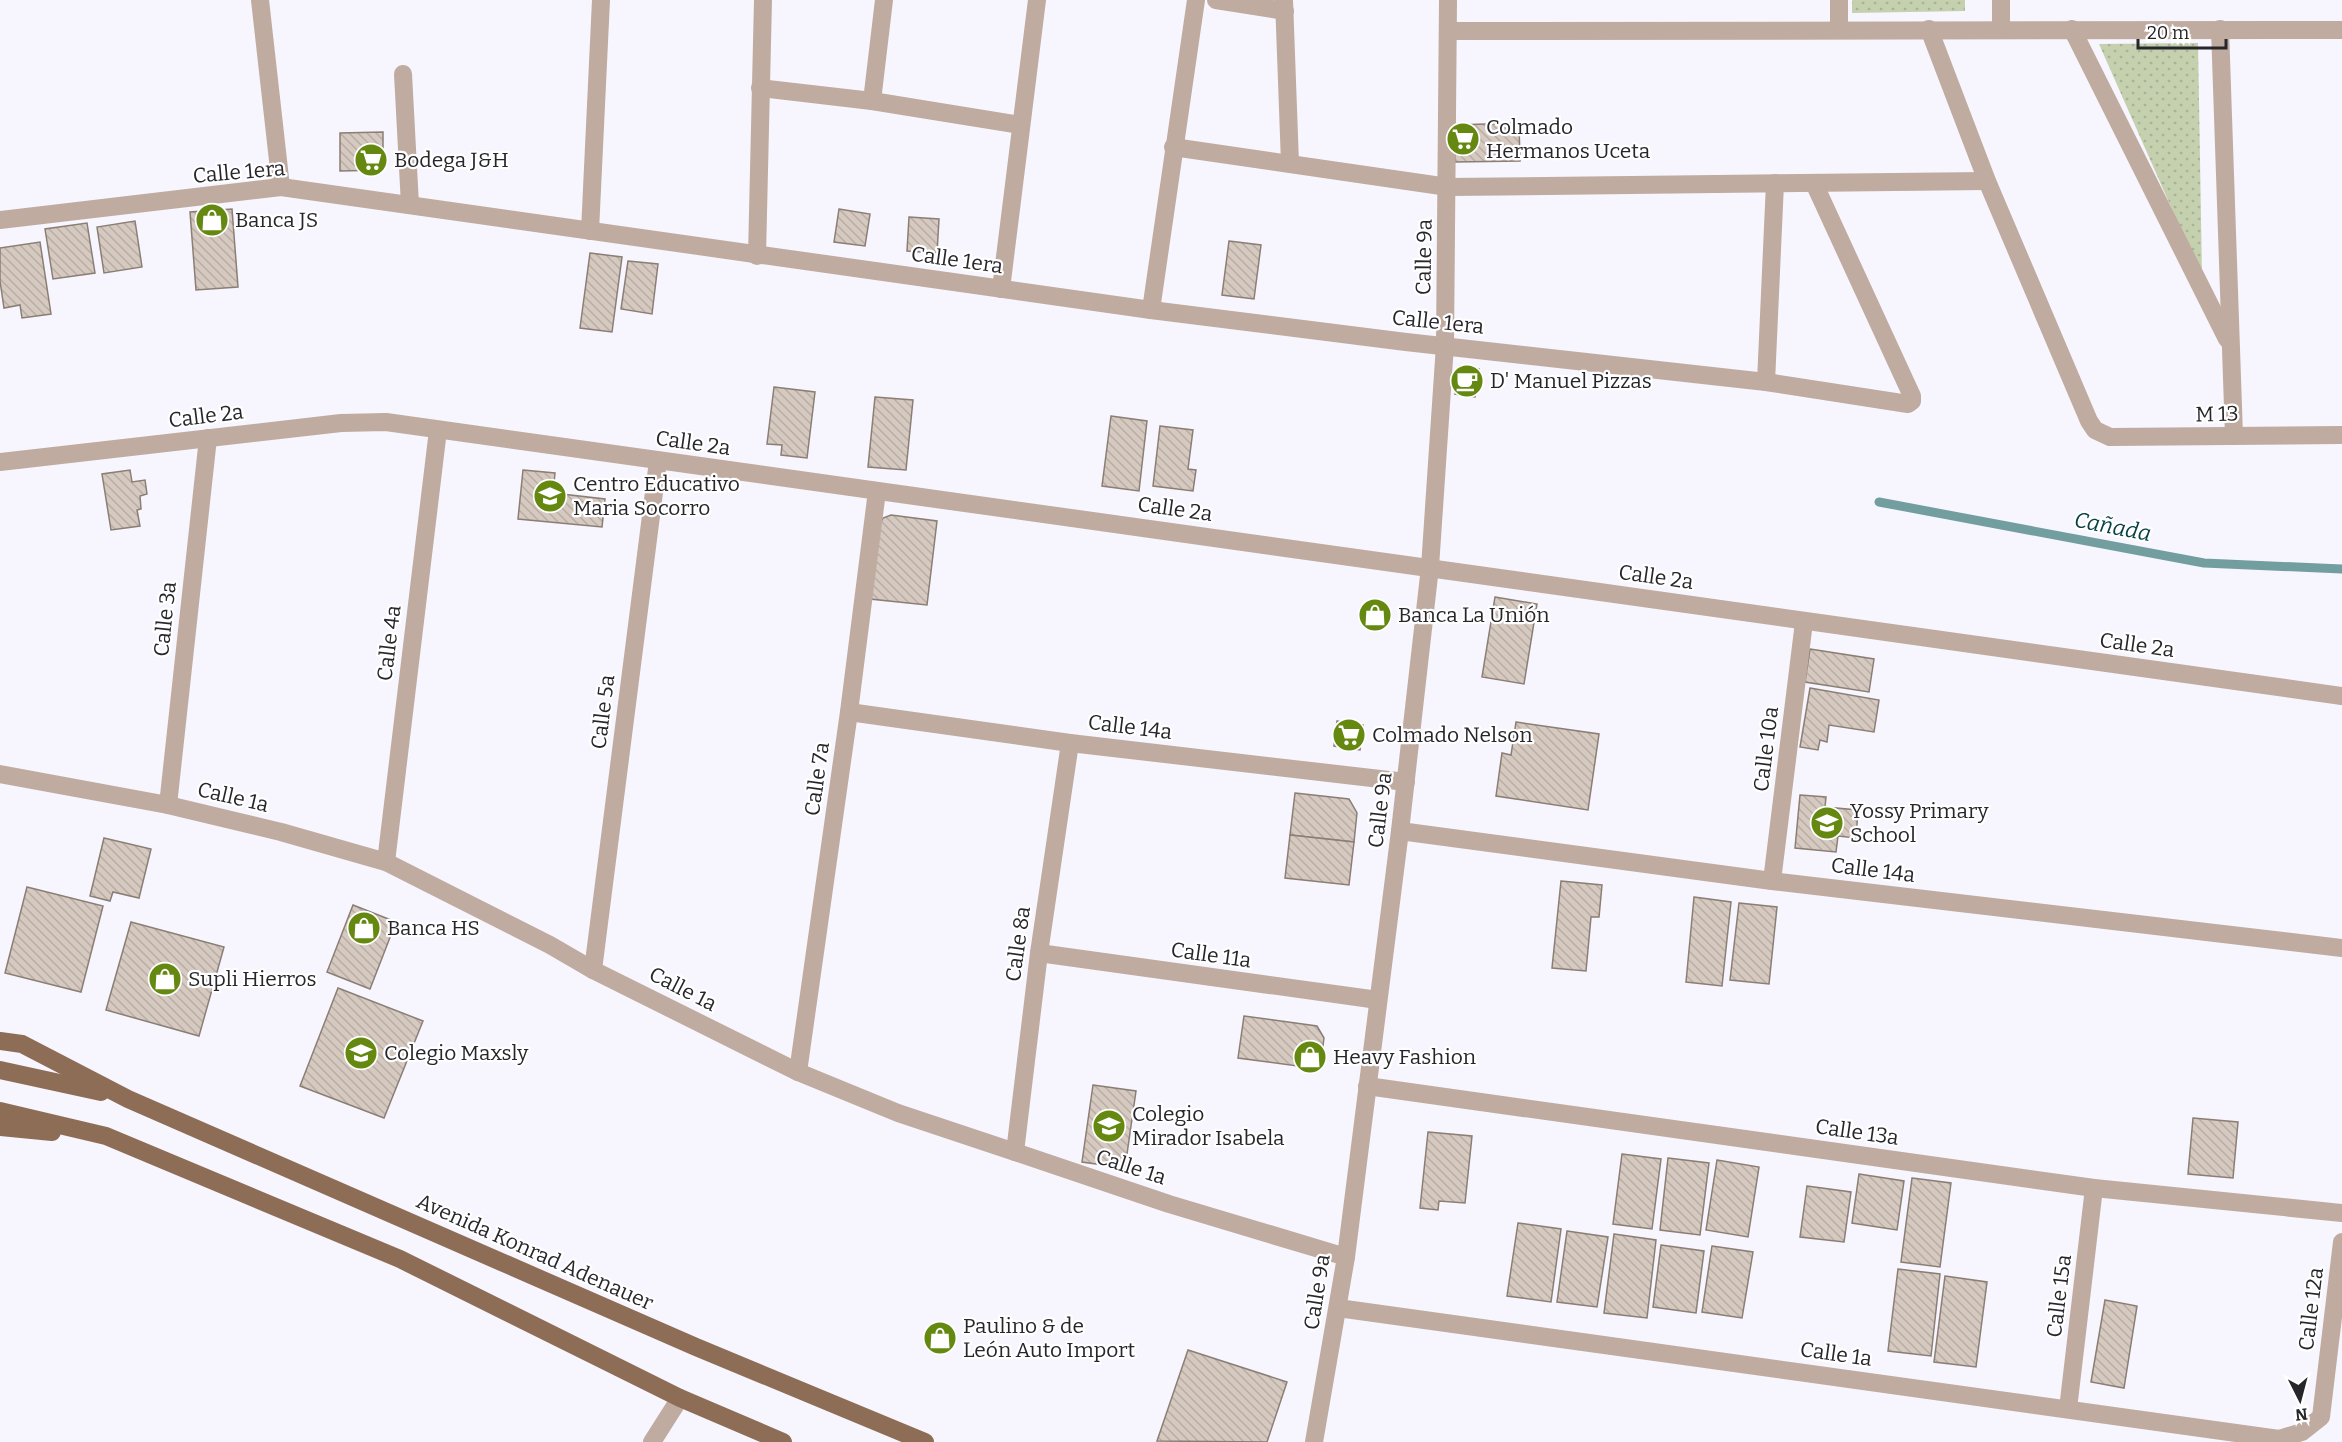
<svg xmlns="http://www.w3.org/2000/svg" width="2342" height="1442" viewBox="0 0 2342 1442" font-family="Bitter,serif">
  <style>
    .park { fill: url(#park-dots) }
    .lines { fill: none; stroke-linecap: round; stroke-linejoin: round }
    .stream { stroke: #729ea0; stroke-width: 9 }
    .building { fill: url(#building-back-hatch); stroke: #8a7e75; stroke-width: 1.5 }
    .minor { stroke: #bfab9f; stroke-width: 18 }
    .primary { stroke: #8e6d56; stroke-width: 18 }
    .labels { text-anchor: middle; stroke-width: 4.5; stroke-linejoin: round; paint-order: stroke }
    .poi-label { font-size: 21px; fill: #27262b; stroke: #fff; text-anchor: start }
    .street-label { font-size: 21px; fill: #27262b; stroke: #fff }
    .water-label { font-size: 22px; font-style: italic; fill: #064244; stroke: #fff }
  </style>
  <defs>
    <pattern id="park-dots" width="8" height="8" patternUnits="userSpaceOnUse" patternTransform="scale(1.5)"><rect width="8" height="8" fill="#c4d0ae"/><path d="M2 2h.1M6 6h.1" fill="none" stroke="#a8b296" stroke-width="1.8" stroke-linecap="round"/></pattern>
    <pattern id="building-back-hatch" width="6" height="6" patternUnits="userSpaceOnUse" patternTransform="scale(1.5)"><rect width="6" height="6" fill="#d6cac0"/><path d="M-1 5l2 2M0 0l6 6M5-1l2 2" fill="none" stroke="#b8ada5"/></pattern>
  </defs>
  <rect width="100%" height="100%" fill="#f7f5fe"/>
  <g class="park">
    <polygon points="1852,0 1965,0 1965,11 1852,13"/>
    <polygon points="2198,43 2202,277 2099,44"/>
  </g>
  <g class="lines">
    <polyline class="stream" points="1879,502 2204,563 2342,569"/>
  </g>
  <g class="building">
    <polygon points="1519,123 1520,161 1455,162 1454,125"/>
    <polygon points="383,132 383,170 340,171 340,133"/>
    <polygon points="232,209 238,287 196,290 190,212"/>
    <polygon points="839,209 870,214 865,246 834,242"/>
    <polygon points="909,217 939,219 937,253 907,251"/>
    <polygon points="135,221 142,267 104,273 97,227"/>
    <polygon points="87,223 95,273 53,279 45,229"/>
    <polygon points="1229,241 1261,245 1254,299 1222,295"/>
    <polygon points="40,242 51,314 22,318 20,305 4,308 0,281 0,248"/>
    <polygon points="590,253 622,257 612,332 580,328"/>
    <polygon points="628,261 658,264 652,314 621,309"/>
    <polygon points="1460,366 1479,369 1475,397 1455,394"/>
    <polygon points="774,387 815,392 807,458 781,455 782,445 767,444"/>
    <polygon points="875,397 913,400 906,470 868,467"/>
    <polygon points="1111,416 1147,421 1139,491 1102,486"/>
    <polygon points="1160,426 1193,430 1188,469 1196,470 1193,491 1153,486"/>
    <polygon points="130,470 132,482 145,480 147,494 140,496 141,509 137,510 140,526 111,530 102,474"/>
    <polygon points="523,470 555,473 553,493 605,499 602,527 518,519"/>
    <polygon points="891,515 937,521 927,605 870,599 879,526 883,518"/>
    <polygon points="1495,597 1537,604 1524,684 1482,677"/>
    <polygon points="1369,607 1382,608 1381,622 1368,621"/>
    <polygon points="1810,649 1874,659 1869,692 1805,682"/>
    <polygon points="1810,688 1879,700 1874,732 1829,725 1827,742 1820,740 1818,750 1800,747"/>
    <polygon points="1337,721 1363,725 1360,750 1334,746"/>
    <polygon points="1516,722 1599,734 1588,810 1496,796 1502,753 1511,755"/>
    <polygon points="1295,793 1349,799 1357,813 1354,842 1290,835"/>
    <polygon points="1800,795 1826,797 1825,807 1858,810 1856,838 1838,836 1836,852 1795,848"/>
    <polygon points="1290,835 1354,842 1349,885 1285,878"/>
    <polygon points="104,838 151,849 139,898 113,892 110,901 90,896"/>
    <polygon points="1561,881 1602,885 1599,917 1591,917 1586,971 1552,968"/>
    <polygon points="27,887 103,906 81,992 5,973"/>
    <polygon points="1694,897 1731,902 1722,986 1686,982"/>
    <polygon points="1739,903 1777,907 1769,984 1730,980"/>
    <polygon points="353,905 396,922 370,989 327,972"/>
    <polygon points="131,922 224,947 199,1036 106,1010"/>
    <polygon points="338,988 423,1021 384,1118 300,1086"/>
    <polygon points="1244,1016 1317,1026 1324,1038 1320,1069 1238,1058"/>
    <polygon points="1093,1085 1136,1091 1125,1168 1082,1162"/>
    <polygon points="2193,1118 2238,1122 2233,1178 2188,1174"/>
    <polygon points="1428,1132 1472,1136 1465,1203 1439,1201 1438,1210 1420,1208"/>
    <polygon points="1622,1154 1661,1159 1652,1229 1613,1224"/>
    <polygon points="1668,1158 1709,1163 1700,1235 1660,1230"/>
    <polygon points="1717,1160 1759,1167 1748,1237 1706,1230"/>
    <polygon points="1859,1174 1904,1181 1897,1230 1852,1223"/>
    <polygon points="1912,1178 1951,1183 1940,1267 1901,1262"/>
    <polygon points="1807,1186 1851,1192 1844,1242 1800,1237"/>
    <polygon points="1518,1223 1561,1229 1551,1302 1507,1296"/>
    <polygon points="1567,1231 1608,1237 1597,1307 1557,1302"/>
    <polygon points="1614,1234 1656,1240 1647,1318 1604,1313"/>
    <polygon points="1661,1245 1704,1251 1696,1313 1653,1307"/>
    <polygon points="1712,1246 1753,1252 1742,1318 1702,1312"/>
    <polygon points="1898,1269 1940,1274 1931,1356 1888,1351"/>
    <polygon points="1945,1276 1987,1282 1976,1367 1934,1362"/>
    <polygon points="2105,1300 2137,1306 2124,1388 2091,1382"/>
    <polygon points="1188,1350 1287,1382 1267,1442 1157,1441"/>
  </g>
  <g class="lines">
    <g class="minor">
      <polyline points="260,0 281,187"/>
      <polyline points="1216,0 1285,11"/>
      <polyline points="1284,0 1290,163"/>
      <polyline points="1839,0 1839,30"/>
      <polyline points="1929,29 1987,181 2089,421 2095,430 2110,437 2342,435"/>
      <polyline points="2072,29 2227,339"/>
      <polyline points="2220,29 2234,436"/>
      <polyline points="2001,30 2001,0"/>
      <polyline points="1448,31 2342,30"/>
      <polyline points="403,74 410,205"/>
      <polyline points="760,88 872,101 1020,125"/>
      <polyline points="872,101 884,0"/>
      <polyline points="1173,147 1448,187 1987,181"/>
      <polyline points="0,220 281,187 1151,310 1406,342 1766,382 1908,404 1912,401 1912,396 1814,183"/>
      <polyline points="590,231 601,0"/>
      <polyline points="757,256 763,0"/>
      <polyline points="1001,289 1037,0"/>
      <polyline points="1151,310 1196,0"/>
      <polyline points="1766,382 1775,183"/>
      <polyline points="0,462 341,423 386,422 2342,696"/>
      <polyline points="849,712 1070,743 1406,782"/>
      <polyline points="0,774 168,805 281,832 386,862 550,945 593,970 798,1072 898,1113 1015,1152 1169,1204 1346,1257"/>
      <polyline points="168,805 208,438"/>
      <polyline points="1400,831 1772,881 2342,948"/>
      <polyline points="386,862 438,430"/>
      <polyline points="1772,881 1804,622"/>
      <polyline points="1039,953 1378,1000"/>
      <polyline points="593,970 658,461"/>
      <polyline points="798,1072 849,712 877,491"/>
      <polyline points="1367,1086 2094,1188 2342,1213"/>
      <polyline points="1015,1152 1039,953 1070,743"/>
      <polyline points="1338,1308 2279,1439 2302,1432 2321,1417 2342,1242"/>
      <polyline points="2068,1409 2094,1188"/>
      <polyline points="652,1442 680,1398"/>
      <polyline points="1314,1442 1346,1257 1400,831 1430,567 1445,345 1448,0"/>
    </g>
    <g class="primary">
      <polyline points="0,1041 22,1044 128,1099 696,1347 925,1442"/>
      <polyline points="0,1070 101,1092"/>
      <polyline points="0,1111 106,1136 400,1259 680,1398 783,1442"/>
      <polyline points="0,1127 52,1132"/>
    </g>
  </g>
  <defs>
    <symbol id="supermarket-disc" viewBox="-11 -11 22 22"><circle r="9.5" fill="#658910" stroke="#fff"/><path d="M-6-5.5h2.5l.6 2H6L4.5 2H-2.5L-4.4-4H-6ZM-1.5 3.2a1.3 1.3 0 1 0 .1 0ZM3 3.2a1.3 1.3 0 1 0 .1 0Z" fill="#fff"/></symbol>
    <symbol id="shop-disc" viewBox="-11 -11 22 22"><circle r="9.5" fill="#658910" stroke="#fff"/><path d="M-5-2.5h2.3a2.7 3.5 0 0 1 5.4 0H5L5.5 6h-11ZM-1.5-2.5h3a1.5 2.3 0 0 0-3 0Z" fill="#fff"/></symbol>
    <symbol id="cafe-disc" viewBox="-11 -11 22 22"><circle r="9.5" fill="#658910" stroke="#fff"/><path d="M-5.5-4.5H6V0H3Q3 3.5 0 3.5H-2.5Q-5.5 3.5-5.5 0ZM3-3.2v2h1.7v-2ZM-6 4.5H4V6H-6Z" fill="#fff"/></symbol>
    <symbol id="school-disc" viewBox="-11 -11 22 22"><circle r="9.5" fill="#658910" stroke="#fff"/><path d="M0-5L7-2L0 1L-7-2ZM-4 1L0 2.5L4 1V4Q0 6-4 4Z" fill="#fff"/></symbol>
  </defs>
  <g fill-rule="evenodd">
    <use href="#supermarket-disc" x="1444" y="120" width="38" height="38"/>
    <use href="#supermarket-disc" x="352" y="141" width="38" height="38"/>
    <use href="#shop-disc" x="193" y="201" width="38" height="38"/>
    <use href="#cafe-disc" x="1448" y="362" width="38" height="38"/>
    <use href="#school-disc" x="531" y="477" width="38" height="38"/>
    <use href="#shop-disc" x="1356" y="596" width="38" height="38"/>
    <use href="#supermarket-disc" x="1330" y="716" width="38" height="38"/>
    <use href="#school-disc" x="1808" y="804" width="38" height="38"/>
    <use href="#shop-disc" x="345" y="909" width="38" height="38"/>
    <use href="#shop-disc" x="146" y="960" width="38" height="38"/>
    <use href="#school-disc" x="342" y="1034" width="38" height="38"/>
    <use href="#shop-disc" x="1291" y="1038" width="38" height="38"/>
    <use href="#school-disc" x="1090" y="1107" width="38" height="38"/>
    <use href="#shop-disc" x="921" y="1319" width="38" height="38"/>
  </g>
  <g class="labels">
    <g class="poi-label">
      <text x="1486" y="134">Colmado<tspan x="1486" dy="24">Hermanos Uceta</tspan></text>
      <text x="394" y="167">Bodega J&amp;H</text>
      <text x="235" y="227">Banca JS</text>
      <text x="1490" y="388">D' Manuel Pizzas</text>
      <text x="573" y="491">Centro Educativo<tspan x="573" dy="24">Maria Socorro</tspan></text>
      <text x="1398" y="622">Banca La Unión</text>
      <text x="1372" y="742">Colmado Nelson</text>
      <text x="1850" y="818">Yossy Primary<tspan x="1850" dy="24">School</tspan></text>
      <text x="387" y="935">Banca HS</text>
      <text x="188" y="986">Supli Hierros</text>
      <text x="384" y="1060">Colegio Maxsly</text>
      <text x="1333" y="1064">Heavy Fashion</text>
      <text x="1132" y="1121">Colegio<tspan x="1132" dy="24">Mirador Isabela</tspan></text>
      <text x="963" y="1333">Paulino &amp; de<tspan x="963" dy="24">León Auto Import</tspan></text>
    </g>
    <g class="street-label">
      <text transform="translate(239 172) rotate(-5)" y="7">Calle 1era</text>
      <text transform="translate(1424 257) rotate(-89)" y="7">Calle 9a</text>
      <text transform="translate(957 260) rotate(8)" y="7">Calle 1era</text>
      <text transform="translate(1438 322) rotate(6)" y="7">Calle 1era</text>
      <text transform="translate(2217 414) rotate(-1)" y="7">M 13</text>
      <text transform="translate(206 416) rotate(-7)" y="7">Calle 2a</text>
      <text transform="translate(693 443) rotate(8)" y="7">Calle 2a</text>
      <text transform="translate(1175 509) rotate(8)" y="7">Calle 2a</text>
      <text transform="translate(1656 577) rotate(8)" y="7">Calle 2a</text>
      <text transform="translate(165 619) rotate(-84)" y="7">Calle 3a</text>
      <text transform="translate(389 643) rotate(-83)" y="7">Calle 4a</text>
      <text transform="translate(2137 645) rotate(8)" y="7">Calle 2a</text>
      <text transform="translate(603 712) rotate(-83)" y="7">Calle 5a</text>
      <text transform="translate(1130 727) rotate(7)" y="7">Calle 14a</text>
      <text transform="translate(1766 749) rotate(-83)" y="7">Calle 10a</text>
      <text transform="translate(817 779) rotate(-82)" y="7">Calle 7a</text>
      <text transform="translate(233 797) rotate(13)" y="7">Calle 1a</text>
      <text transform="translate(1380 810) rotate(-83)" y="7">Calle 9a</text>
      <text transform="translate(1873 870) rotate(7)" y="7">Calle 14a</text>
      <text transform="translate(1018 944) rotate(-82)" y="7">Calle 8a</text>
      <text transform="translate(1211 955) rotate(8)" y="7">Calle 11a</text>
      <text transform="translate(683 989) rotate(27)" y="7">Calle 1a</text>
      <text transform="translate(1857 1132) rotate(8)" y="7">Calle 13a</text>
      <text transform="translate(1131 1167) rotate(18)" y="7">Calle 1a</text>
      <text transform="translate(535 1252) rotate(24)" y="7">Avenida Konrad Adenauer</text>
      <text transform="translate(1317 1292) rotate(-81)" y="7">Calle 9a</text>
      <text transform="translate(2059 1296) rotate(-83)" y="7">Calle 15a</text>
      <text transform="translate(2311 1309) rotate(-83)" y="7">Calle 12a</text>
      <text transform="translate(1836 1354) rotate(8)" y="7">Calle 1a</text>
    </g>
    <g class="water-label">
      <text transform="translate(2113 526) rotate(11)" y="8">Cañada</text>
    </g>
  </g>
  <g transform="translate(2300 1400) rotate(174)" stroke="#ffffff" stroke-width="4.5" paint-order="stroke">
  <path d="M0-4.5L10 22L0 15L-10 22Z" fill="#27262b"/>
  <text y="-9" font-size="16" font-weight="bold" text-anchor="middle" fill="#27262b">N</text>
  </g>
  <path d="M2138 39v9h88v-9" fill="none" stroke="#27262b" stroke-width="3"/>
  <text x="2147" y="39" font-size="18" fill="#27262b" stroke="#ffffff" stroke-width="4.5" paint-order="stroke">20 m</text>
</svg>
